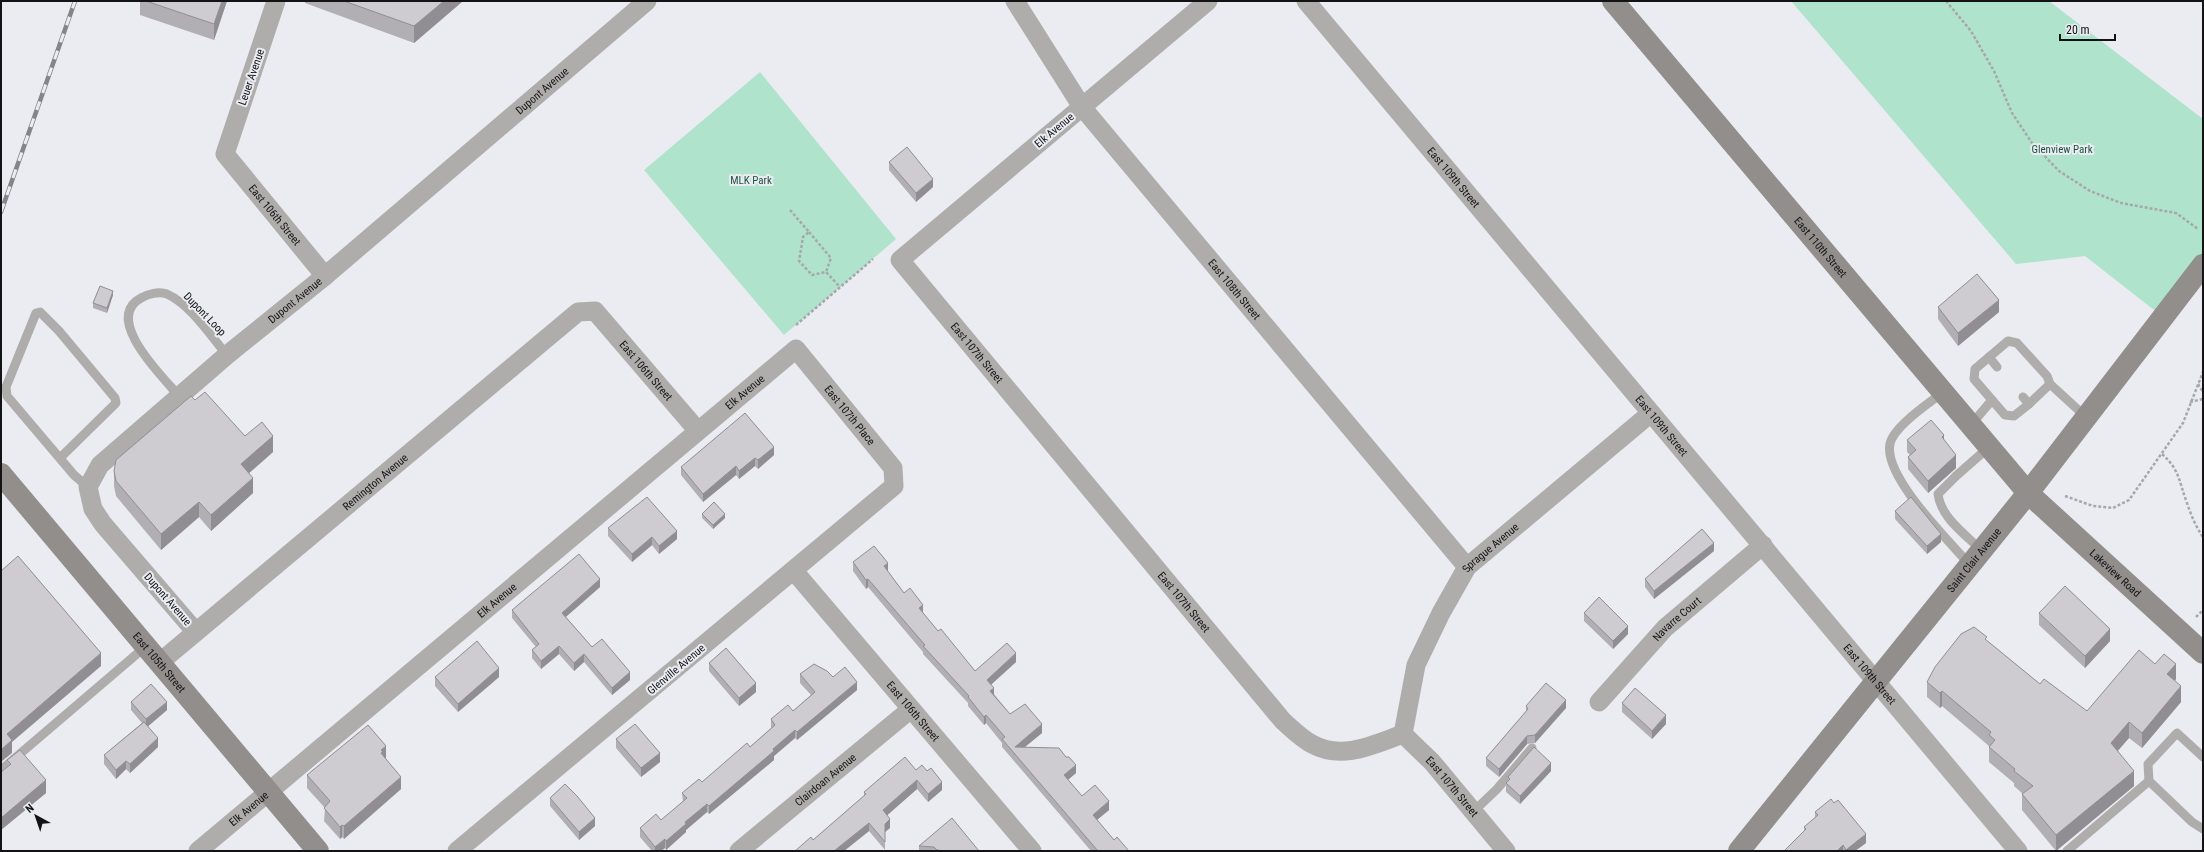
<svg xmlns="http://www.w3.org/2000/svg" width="2204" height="852" viewBox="0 0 2204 852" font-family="'Roboto Condensed',sans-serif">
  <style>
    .green { fill: #afe3cb }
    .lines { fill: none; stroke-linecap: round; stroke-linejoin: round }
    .path { stroke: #a7a8ad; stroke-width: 2.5; stroke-dasharray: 3 2; stroke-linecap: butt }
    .lane { stroke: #afadab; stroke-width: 9 }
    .street { stroke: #afadab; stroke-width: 19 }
    .secondary { stroke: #918e8b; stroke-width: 22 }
    .rail-casing { stroke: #848589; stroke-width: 4.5 }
    .rail { stroke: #eaecf2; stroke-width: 3; stroke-dasharray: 9; stroke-linecap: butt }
    .wall { fill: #b1afb4 }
    .shaded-wall { fill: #908e92 }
    .building { fill: #cecbd1; stroke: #908e92 }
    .labels { text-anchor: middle; stroke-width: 4; stroke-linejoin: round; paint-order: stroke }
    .street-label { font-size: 11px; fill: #131315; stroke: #eaecf2 }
    .park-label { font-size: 11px; fill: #1d533e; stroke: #eaecf2 }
  </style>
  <rect width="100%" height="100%" fill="#eaecf2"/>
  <g class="green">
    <polygon points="1791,1 2049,1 2203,119 2203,265 2163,317 2085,256 2016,264"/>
    <polygon points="760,72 896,239 784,335 644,170"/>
  </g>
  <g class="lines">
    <g class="path">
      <polyline points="1946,1 1971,31 1994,71 2012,113 2032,143 2059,171 2090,191 2121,203 2176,213 2198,229"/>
      <polyline points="790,210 809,232 803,237 799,261 812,275 826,272 840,287"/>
      <polyline points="809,232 831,258 826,272"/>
      <polyline points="796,325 873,259"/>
      <polyline points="2198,384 2203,392"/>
      <polyline points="2190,402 2203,399"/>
      <path d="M 2162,454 C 2180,470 2179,482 2187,503 C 2191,515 2196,527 2203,537"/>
      <polyline points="2065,496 2093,506 2113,508 2129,500 2183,423 2203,372"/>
      <polyline points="2196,617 2203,610"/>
    </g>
    <g class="lane">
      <polyline points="1989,357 1997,367"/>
      <path d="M 1942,393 C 1928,404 1893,427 1890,444 C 1883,476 1949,541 1970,565"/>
      <path d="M 179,396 C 164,378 102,319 141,298 C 148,294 159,291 167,294 C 191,305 210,335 227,355"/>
      <polyline points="2023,397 2029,404 2050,384 2086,417"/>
      <polyline points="1992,400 2005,415 2014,416 2029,404"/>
      <polyline points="1970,426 1992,400 1974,379 1975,369 2008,341 2017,343 2047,376 2050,384"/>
      <polyline points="60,458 116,403 115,398 59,331 40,312 36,313 6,387 7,396 74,475 88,487"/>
      <path d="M 1981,550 C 1965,534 1941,518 1938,494 L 1956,476 L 1989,447"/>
      <polyline points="2203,757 2177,733 2148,764 2149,781 2192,822 2203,829"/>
      <polyline points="1,770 145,647"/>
      <polyline points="1473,812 1497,789 1532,748"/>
      <polyline points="2067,851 2149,781"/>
    </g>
    <g class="street">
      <path id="s1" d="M 276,1 L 225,154 L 325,276"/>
      <path id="s2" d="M 1015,1 L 1082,107 L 1467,567"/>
      <path id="s3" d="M 1208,1 L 900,260 L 1283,721 C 1292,729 1302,739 1312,744 C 1342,761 1375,744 1403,734"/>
      <path id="s4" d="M 1306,1 L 2018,851"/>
      <path id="s5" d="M 794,571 L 1032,851"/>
      <path id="s6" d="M 195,631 L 103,524 L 93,509 L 88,487 L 100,465 L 227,355 L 325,276 L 647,1"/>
      <path id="s7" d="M 159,663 L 578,312 L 595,311 L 698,431"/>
      <path id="s8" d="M 1599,702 L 1665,628 L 1763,545"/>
      <path id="s9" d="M 1403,734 L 1416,665 L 1441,613 L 1467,567 L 1651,413"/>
      <path id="s10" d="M 1403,734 L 1432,762 L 1506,851"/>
      <path id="s11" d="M 198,851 L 796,349 L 893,468 L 894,486 L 457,851"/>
      <path id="s12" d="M 739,851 L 911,709"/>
    </g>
    <g class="secondary">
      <path id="s13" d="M 1613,1 L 2028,493 L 2203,653"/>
      <path id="s14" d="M 1,474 L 318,851"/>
      <path id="s15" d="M 1739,851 L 2028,493 L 2203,265"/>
    </g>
    <defs>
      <polyline id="rail" points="1,212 75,1"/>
    </defs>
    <use href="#rail" class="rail-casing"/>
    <use href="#rail" class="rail"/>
  </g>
  <g class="wall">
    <polygon points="140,1 227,1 214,40 140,15"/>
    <polygon points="305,1 463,1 414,43 305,3"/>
    <polygon points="889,162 933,187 916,202 889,170"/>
    <polygon points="113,295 107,313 93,308 93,303"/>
    <polygon points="1938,307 1999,312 1958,346 1938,319"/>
    <polygon points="195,400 245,436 273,452 249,473 253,493 211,531 199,517 161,550 116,496 114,486 114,471"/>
    <polygon points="1907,440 1944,441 1956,468 1928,493 1908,469 1908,457 1910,455 1907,452"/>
    <polygon points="774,455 758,469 755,466 739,479 736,475 703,502 681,475 681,467"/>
    <polygon points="1895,511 1941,542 1927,554 1895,519"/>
    <polygon points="702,514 725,518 713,529 702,518"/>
    <polygon points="608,528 677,539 659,554 652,545 632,562 608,536"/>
    <polygon points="1714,551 1654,599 1645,587 1645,579"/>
    <polygon points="853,562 888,572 904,593 923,613 938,631 975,671 1016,662 991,685 994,694 1010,714 1042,733 1025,747 1076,773 1068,780 1082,796 1109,810 1097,820 1114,840 1129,851 1091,851 1002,747 1002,743 986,723 984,725 968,706 968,703 923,654 923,652 868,587 866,589 853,571"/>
    <polygon points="600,587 566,617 592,647 630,680 612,695 584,662 574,671 559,654 541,669 532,658 532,650 536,647 512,618 512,610"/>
    <polygon points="1584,613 1628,634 1613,649 1584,621"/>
    <polygon points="2039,613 2110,641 2085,668 2039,625"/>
    <polygon points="1987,641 2040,684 2087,711 2155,664 2176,679 2175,681 2181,702 2142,748 2129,738 2118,751 2134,786 2056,851 2022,810 2022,794 2023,794 2014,786 2014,783 1989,762 1989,746 1942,706 1940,708 1927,697 1927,682"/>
    <polygon points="709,663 756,692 739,706 709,671"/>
    <polygon points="800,674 833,677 857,690 797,740 795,738 774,756 774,760 709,814 707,812 686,830 686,832 666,850 665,848 661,851 652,851 640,837 640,828 661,820 683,802 682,793 702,782 750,747 771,728 771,719 793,711 811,695 800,683"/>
    <polygon points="435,677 499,677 458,712 435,686"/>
    <polygon points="131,702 167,710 148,726 158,747 130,773 126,769 116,779 104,764 104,755 142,723 131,710"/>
    <polygon points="1622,703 1666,724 1652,739 1622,712"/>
    <polygon points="1526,706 1566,708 1535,743 1527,744 1499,777 1486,766 1486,758 1526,712"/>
    <polygon points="616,739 660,762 641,777 616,748"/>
    <polygon points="386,758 386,759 401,789 344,839 342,837 340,839 324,821 325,808 307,788 307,775"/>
    <polygon points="7,760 46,793 1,830 1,772 7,767"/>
    <polygon points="916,770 942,790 928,802 917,789 887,815 890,828 885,832 885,850 869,831 844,851 795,851 813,840 864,796 864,792"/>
    <polygon points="1551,771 1520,804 1506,792 1506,783 1508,781 1508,777"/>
    <polygon points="550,798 595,826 579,840 550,806"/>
    <polygon points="1815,812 1866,843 1855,851 1784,851 1804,832 1804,827 1815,818"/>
    <polygon points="919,846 979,851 919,851"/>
  </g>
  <g class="shaded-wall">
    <polygon points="222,1 227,1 214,40 214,24"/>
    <polygon points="444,1 463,1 414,43 414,26"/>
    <polygon points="933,179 933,187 916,202 916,193"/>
    <polygon points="113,291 113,295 107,313 107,308"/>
    <polygon points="1999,300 1999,312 1958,346 1958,333"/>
    <polygon points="1944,435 1944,448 1942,437"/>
    <polygon points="273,436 273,452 241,480 241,464"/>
    <polygon points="774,447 774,455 758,469 758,460"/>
    <polygon points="1956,455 1956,468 1928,493 1928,481"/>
    <polygon points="755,458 755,466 739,479 739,471"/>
    <polygon points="736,466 736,475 703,502 703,494"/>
    <polygon points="253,478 253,493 211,531 211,515"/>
    <polygon points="199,502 199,517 161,550 161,534"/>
    <polygon points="725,514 725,518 713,529 713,525"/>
    <polygon points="677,531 677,539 659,554 659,546"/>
    <polygon points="1941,534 1941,542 1927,554 1927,546"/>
    <polygon points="652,537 652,545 632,562 632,554"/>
    <polygon points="1714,543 1714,551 1654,599 1654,591"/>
    <polygon points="888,563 888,572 884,566"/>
    <polygon points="600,579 600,587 562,620 562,613"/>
    <polygon points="868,579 868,587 866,589 866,580"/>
    <polygon points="923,605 923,613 919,608"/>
    <polygon points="1628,626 1628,634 1613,649 1613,641"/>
    <polygon points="2110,629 2110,641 2085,668 2085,656"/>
    <polygon points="559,646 559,654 541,669 541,661"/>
    <polygon points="101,653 101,666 12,742 12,753 1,762 1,750 7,734"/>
    <polygon points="1016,653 1016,662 987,688 987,680"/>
    <polygon points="584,654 584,662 574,671 574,663"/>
    <polygon points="2176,664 2176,679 2167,690 2167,674"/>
    <polygon points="499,668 499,677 458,712 458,704"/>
    <polygon points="630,672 630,680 612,695 612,688"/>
    <polygon points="857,682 857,690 797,740 797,732"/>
    <polygon points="756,683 756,692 739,706 739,698"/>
    <polygon points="2181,686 2181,702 2142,748 2142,733"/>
    <polygon points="994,688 994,696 990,691"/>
    <polygon points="1942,691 1942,706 1940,708 1940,693"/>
    <polygon points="1566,700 1566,708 1535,743 1535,735"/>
    <polygon points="167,702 167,710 146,728 146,719"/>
    <polygon points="986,715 986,723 984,725 984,717"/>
    <polygon points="1666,715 1666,724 1652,739 1652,731"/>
    <polygon points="2129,722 2129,738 2111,758 2111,743"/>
    <polygon points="1042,724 1042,733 1016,754 1015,747"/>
    <polygon points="795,730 795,738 774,756 774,760 709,814 709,806 773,749"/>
    <polygon points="1527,736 1527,744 1499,777 1499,769"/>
    <polygon points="158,738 158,747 130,773 130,764"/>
    <polygon points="386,746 386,758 383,761 381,766 381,750"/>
    <polygon points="660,753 660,762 641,777 641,768"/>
    <polygon points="126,761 126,769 116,779 116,770"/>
    <polygon points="1551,763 1551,771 1520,804 1520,796"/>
    <polygon points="1076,765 1076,773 1064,783 1064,775"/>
    <polygon points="2134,771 2134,786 2056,851 2056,835"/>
    <polygon points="401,777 401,789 344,839 344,826"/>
    <polygon points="46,780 46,793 1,830 1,818"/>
    <polygon points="917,780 917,789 883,819 883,810"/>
    <polygon points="942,782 942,790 928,802 928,794"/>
    <polygon points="1109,801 1109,810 1093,823 1093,815"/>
    <polygon points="707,804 707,812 686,830 686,832 666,850 666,841 685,822"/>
    <polygon points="595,818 595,826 579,840 579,832"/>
    <polygon points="890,819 890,828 885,832 885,850 885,824"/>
    <polygon points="869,823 869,831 844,851 834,851"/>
    <polygon points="342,825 342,837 340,839 340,827"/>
    <polygon points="1866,834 1866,843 1855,851 1846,851 1846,850"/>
    <polygon points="665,839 665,848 661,851 655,851 655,847"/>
    <polygon points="1843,845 1843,851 1837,851"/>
  </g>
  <g class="building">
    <polygon points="146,1 222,1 214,24"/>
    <polygon points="344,1 444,1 414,26"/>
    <polygon points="907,147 933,179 916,193 889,162"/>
    <polygon points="1977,274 1999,300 1958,333 1938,307"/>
    <polygon points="100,286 113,291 107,308 93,303"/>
    <polygon points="205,392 245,436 262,422 273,436 241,464 253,478 211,515 199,502 161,534 116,481 114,471 116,460 191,396 195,400"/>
    <polygon points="745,413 774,447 758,460 755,458 739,471 736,466 703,494 681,467"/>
    <polygon points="1931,420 1944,435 1942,437 1956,455 1928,481 1908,457 1916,450 1907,440"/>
    <polygon points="647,497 677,531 659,546 652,537 632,554 608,528"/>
    <polygon points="1911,497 1941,534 1927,546 1895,511"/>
    <polygon points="714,502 725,514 713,525 702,514"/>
    <polygon points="1702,529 1714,543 1654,591 1645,579"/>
    <polygon points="874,546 888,563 884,566 904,593 910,588 923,605 919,608 938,631 941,629 975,671 1007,643 1016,653 987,680 994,688 990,691 1010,714 1025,704 1042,724 1015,747 1059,748 1066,757 1069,757 1076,765 1064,775 1082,796 1095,785 1109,801 1093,815 1114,840 1117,837 1129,851 1098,851 1002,739 1005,737 986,715 984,717 968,697 969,696 923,646 925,645 868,579 866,580 853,562"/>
    <polygon points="579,554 600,579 562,613 592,647 602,639 630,672 612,688 584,654 574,663 559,646 541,661 532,650 539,644 512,610"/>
    <polygon points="18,556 101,653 7,734 12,740 1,750 1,571"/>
    <polygon points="2065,586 2110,629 2085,656 2039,613"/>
    <polygon points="1599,597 1628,626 1613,641 1584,613"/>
    <polygon points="1974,627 1987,637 1985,639 2040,684 2044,679 2087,711 2139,650 2155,664 2164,654 2176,664 2167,674 2181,686 2142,733 2129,722 2111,743 2134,771 2056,835 2022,794 2033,786 2014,771 2015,769 1989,747 1995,740 1989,735 1991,732 1942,691 1940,693 1927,682 1935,667 1961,634"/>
    <polygon points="477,641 499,668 458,704 435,677"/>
    <polygon points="726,648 756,683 739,698 709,663"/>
    <polygon points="814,664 827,671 833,677 845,667 857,682 797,732 795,730 773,749 774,751 709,806 707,804 685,822 686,824 666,841 665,839 655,847 640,828 656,814 661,820 687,798 682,793 699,779 702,782 747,743 750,747 775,725 771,719 788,705 793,711 815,692 800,674"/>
    <polygon points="1546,683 1566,700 1535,735 1527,736 1499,769 1486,758 1528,709 1526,706"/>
    <polygon points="151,684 167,702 146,719 131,702"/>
    <polygon points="1635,688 1666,715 1652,731 1622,703"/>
    <polygon points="144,722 158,738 130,764 126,761 116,770 104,755"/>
    <polygon points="635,724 660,753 641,768 616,739"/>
    <polygon points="368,725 386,746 381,750 383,752 381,753 401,777 344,826 342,825 340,827 324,808 330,801 307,775"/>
    <polygon points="1534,747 1551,763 1520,796 1506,783 1510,779 1508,777"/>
    <polygon points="20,750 46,780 1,818 1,772 11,764 7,760"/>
    <polygon points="905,757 916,770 922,765 927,771 931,768 942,782 928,794 917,780 883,810 890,819 885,824 885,842 869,823 834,851 795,851 811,837 813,840 866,794 864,792"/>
    <polygon points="565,784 577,796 595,818 579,832 550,798"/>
    <polygon points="1831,799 1834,803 1838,800 1866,834 1846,850 1843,845 1837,851 1784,851 1806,829 1804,827 1818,815 1815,812"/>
    <polygon points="952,818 979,851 945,851 937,850 934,847 919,846"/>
  </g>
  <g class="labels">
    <g class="street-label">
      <text transform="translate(251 77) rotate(-71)" y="4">Leuer Avenue</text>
      <text dy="4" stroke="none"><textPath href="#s6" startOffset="786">Dupont Avenue</textPath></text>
      <text transform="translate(1054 130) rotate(-40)" y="4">Elk Avenue</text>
      <text dy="4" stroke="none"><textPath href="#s4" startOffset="230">East 109th Street</textPath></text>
      <text dy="4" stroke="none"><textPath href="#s1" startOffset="240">East 106th Street</textPath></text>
      <text dy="4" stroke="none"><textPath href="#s13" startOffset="322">East 110th Street</textPath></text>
      <text dy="4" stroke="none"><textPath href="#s2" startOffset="363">East 108th Street</textPath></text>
      <text dy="4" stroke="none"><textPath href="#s6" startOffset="462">Dupont Avenue</textPath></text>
      <text transform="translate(205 314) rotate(46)" y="4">Dupont Loop</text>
      <text dy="4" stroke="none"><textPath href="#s3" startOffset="523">East 107th Street</textPath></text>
      <text dy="4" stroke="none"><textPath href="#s7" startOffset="642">East 106th Street</textPath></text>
      <text dy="4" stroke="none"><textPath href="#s11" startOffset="714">Elk Avenue</textPath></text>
      <text dy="4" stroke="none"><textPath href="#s11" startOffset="866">East 107th Place</textPath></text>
      <text dy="4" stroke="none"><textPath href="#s4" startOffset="554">East 109th Street</textPath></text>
      <text dy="4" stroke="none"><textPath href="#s7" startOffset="282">Remington Avenue</textPath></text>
      <text dy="4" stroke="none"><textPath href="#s9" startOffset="211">Sprague Avenue</textPath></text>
      <text dy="4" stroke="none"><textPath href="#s15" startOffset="374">Saint Clair Avenue</textPath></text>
      <text dy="4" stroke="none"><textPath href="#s13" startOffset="762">Lakeview Road</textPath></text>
      <text transform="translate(168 599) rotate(49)" y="4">Dupont Avenue</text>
      <text dy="4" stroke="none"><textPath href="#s11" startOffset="390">Elk Avenue</textPath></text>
      <text dy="4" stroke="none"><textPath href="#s3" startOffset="847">East 107th Street</textPath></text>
      <text dy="4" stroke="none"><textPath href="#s8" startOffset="114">Navarre Court</textPath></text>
      <text dy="4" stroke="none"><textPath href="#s14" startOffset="246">East 105th Street</textPath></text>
      <text transform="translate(676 669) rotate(-40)" y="4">Glenville Avenue</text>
      <text dy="4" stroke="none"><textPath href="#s4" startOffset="878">East 109th Street</textPath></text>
      <text dy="4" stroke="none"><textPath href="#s5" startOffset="184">East 106th Street</textPath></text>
      <text dy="4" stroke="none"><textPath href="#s12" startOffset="112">Clairdoan Avenue</textPath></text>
      <text dy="4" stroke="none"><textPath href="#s10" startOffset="72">East 107th Street</textPath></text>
      <text dy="4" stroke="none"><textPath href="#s11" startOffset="66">Elk Avenue</textPath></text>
    </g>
    <g class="park-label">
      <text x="2062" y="153">Glenview Park</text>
      <text x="751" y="184">MLK Park</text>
    </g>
  </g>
  <rect width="2204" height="852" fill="none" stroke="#131315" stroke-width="4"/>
  <g transform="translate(36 816) rotate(320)" stroke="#eaecf2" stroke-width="3" paint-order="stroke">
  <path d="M0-3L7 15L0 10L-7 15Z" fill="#131315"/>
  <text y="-6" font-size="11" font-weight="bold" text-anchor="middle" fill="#131315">N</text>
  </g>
  <path d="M2060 34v6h55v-6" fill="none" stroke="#131315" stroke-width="2"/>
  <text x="2066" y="34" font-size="12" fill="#131315" stroke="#eaecf2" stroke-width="3" paint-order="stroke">20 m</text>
</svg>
